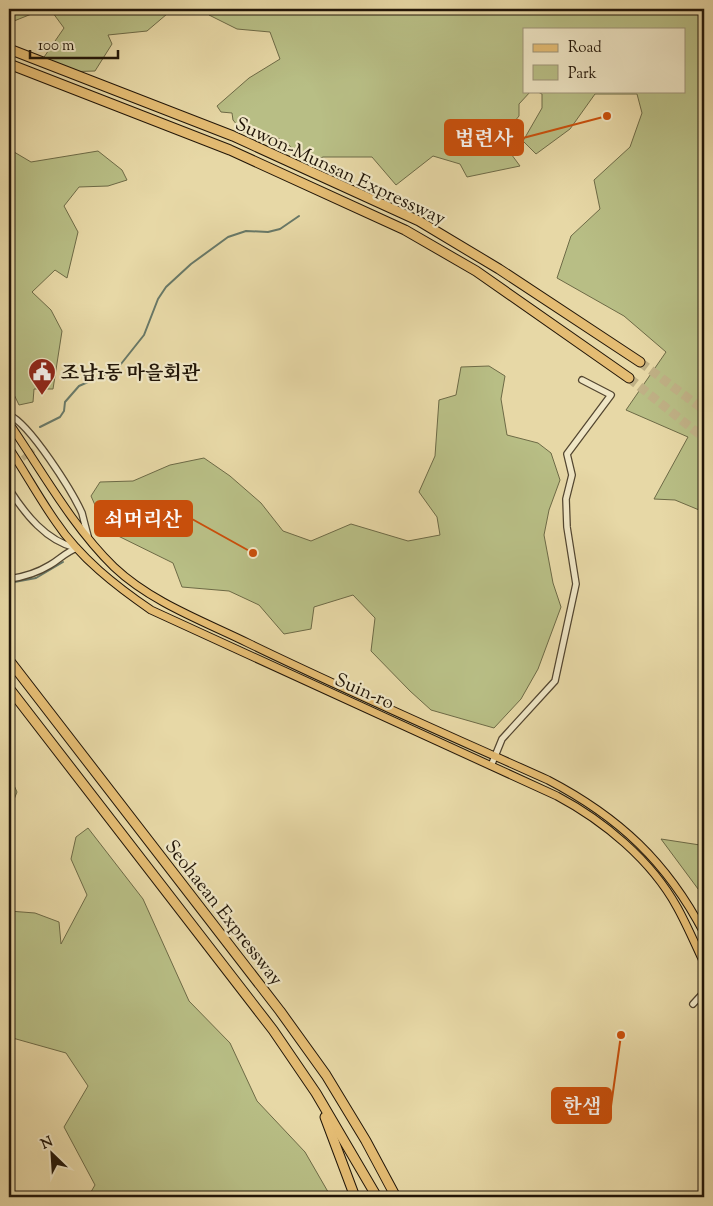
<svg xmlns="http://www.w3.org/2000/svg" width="713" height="1206" viewBox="0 0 713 1206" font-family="'Sorts Mill Goudy','Noto Serif KR',serif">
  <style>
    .green { fill: #b8be85; stroke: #6d6a46 }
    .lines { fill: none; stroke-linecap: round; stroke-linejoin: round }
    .stream { stroke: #687867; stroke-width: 2 }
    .minor-tunnel { stroke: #c0b186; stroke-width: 5.5; stroke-dasharray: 5.5 3; stroke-linecap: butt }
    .highway-tunnel { stroke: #c0b186; stroke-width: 9; stroke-dasharray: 9 4.5; stroke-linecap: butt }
    .minor-casing { stroke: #534630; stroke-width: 8 }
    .major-casing { stroke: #221608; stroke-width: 9 }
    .highway-casing { stroke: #221608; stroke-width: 11 }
    .minor { stroke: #efe6c5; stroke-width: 5.5 }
    .major { stroke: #e4bc73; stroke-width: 7 }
    .highway { stroke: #e4bc73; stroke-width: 9 }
    .labels { text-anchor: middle; stroke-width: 4.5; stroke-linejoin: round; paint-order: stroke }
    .street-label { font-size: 19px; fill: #221608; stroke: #efe6c5 }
    .poi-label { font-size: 19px; font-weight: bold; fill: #221608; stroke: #efe6c5; text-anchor: start }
    .leader { fill: none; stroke: #ca4f0b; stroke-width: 2 }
    .callout-dot { fill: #ca4f0b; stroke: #efe6c5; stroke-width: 2 }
    .callout { fill: #ca4f0b; stroke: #ca4f0b; stroke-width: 2 }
    .callout-label { font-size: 20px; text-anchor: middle; font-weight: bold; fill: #fff }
  </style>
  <rect width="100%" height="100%" fill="#e7d8a6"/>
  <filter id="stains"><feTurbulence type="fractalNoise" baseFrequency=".004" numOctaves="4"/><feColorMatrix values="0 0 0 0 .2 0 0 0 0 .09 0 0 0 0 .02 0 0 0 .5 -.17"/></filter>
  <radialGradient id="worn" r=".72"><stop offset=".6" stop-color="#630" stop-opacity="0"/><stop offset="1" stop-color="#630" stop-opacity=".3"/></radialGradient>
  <g class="green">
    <polygon points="9,9 44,9 9,23"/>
    <polygon points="50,9 164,9 167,14 147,31 108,35 112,44 95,71 62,72 42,60 64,28"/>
    <path d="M 213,9 L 704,9 L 704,512 L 675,500 L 654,499 L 688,437 L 626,410 L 666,352 L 624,316 L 557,278 L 571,236 L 600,209 L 594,180 L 630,147 L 642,113 L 637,94 L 595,94 L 570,129 L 536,154 L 523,141 L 542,108 L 542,94 L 536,91 L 684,91 L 684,29 L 524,29 L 524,91 L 531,91 L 519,104 L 519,116 L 500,139 L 520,166 L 467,177 L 460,164 L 433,156 L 396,185 L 372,157 L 323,157 L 307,163 C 298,158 295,151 288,144 C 277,134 256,135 243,132 L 233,120 L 232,113 L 221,112 L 217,106 L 249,78 L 280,59 L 270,32 L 237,29 L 209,15 Z"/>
    <polygon points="9,149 31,162 98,151 122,170 127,180 108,186 79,187 64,206 78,232 67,278 55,270 32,292 51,310 62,331 53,389 34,389 33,402 19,405 9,384"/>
    <polygon points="489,366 505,376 501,399 507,435 538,443 551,453 560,480 549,510 544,535 553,583 561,607 538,669 521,699 494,728 431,710 410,691 371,651 375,618 353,595 314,607 311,629 284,634 259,605 229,591 182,587 173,563 106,530 91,496 100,482 133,481 170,465 204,458 230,476 261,503 283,531 311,541 351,524 408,541 440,535 437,517 419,492 435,456 439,400 456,395 461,367"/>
    <polygon points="9,774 17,792 9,812"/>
    <polygon points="88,828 143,899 189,1001 230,1043 257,1101 305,1152 331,1197 88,1197 95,1185 64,1127 88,1086 66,1053 9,1037 9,911 35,913 59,922 61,944 87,895 71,859 76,837"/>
    <polygon points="661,839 700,845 704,842 704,897"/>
  </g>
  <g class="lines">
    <g class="stream">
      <polyline points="40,427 60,417 64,411 65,402 79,386 117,369 144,335 158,299 166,287 191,264 228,237 246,231 268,232 280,229 299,216"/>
      <polyline points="9,583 36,578 63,562"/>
    </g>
    <polyline class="minor-tunnel" points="9,469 35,449"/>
    <g class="highway-tunnel">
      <polyline points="640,362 704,410"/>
      <polyline points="629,378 704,438"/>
    </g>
    <defs>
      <g id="minor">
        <path d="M 9,415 C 30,424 72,491 82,513 C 84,521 86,529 88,536"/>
        <path d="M 9,489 C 25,514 46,541 76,548"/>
        <path d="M 9,579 C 24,577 37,573 50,565 C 60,559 66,552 77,548"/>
        <polyline points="491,766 502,739 555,681 576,584 567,527 566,499 572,475 567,454 611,395 582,380"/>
        <polyline points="693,1004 704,992"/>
      </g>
      <g id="major">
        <path d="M 9,423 C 42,471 72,526 114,567 C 151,602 203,621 248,643 C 347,691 448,735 548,780 C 619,817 667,862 704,933"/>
        <path d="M 9,448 C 25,472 39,498 56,522 C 80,558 116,586 151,610 L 557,796 C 604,821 651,860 677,907 C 687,925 695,944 704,963"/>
      </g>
      <g id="highway">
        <polyline points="9,49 233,136 419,221 499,269 640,362"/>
        <polyline points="9,64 230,150 405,230 476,271 629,378"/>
        <polyline points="9,660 280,1011 326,1075 366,1141 396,1197"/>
        <polyline points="9,688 273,1030 316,1093 377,1197"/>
        <polyline points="325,1117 355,1197"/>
      </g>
    </defs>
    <use href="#minor" class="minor-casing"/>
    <use href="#major" class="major-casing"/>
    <use href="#highway" class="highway-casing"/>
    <use href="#minor" class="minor"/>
    <use href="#major" class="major"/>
    <use href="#highway" class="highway"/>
  </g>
  <defs>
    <symbol id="civic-pin" viewBox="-11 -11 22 30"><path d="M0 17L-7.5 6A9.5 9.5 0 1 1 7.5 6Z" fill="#8f2418" stroke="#efe6c5"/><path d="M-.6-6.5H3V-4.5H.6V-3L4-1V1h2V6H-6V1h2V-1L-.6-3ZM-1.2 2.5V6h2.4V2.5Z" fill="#fff"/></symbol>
  </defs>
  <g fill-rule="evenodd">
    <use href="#civic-pin" x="26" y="356" width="32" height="43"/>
  </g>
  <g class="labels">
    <g class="street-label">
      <text transform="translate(341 170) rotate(25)" y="7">Suwon-Munsan Expressway</text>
      <text transform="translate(365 690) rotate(24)" y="7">Suin-ro</text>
      <text transform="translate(225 912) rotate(52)" y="7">Seohaean Expressway</text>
    </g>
    <g class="poi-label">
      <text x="61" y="379">조남1동 마을회관</text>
    </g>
  </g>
  <path class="leader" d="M607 116L523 138M253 553L192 519M621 1035L611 1106"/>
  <g class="callout-dot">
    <circle cx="607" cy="116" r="5"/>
    <circle cx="253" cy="553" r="5"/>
    <circle cx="621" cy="1035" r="5"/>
  </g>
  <g class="callout">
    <rect x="445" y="120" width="78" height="35" rx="5"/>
    <rect x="95" y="501" width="97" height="35" rx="5"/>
    <rect x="552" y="1088" width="59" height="35" rx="5"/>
  </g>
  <g class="callout-label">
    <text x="484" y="145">법련사</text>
    <text x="143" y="526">쇠머리산</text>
    <text x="582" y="1113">한샘</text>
  </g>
  <rect width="713" height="1206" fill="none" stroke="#e7d8a6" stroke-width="30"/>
  <rect x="10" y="10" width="693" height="1186" fill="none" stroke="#221608" stroke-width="2.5"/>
  <rect x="15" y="15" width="683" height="1176" fill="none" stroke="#221608"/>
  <rect x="523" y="28" width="162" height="65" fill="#efe6c5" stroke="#9d9379"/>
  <rect x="533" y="44" width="25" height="8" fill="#e4bc73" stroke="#9d9379"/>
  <text x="568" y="52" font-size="15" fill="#221608">Road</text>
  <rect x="533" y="65" width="25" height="15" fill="#b8be85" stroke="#9d9379"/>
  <text x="568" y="78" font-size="15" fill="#221608">Park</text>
  <g transform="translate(52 1154) rotate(335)" stroke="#efe6c5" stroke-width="4" paint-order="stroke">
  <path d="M0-4L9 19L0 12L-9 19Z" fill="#221608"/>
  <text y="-8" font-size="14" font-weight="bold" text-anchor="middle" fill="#221608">N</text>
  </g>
  <path d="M30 50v8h88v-8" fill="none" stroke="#221608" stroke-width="2.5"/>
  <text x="38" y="50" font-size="15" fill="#221608" stroke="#efe6c5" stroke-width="4" paint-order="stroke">100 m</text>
  <rect width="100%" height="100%" filter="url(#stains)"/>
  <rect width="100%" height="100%" fill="url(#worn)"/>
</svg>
